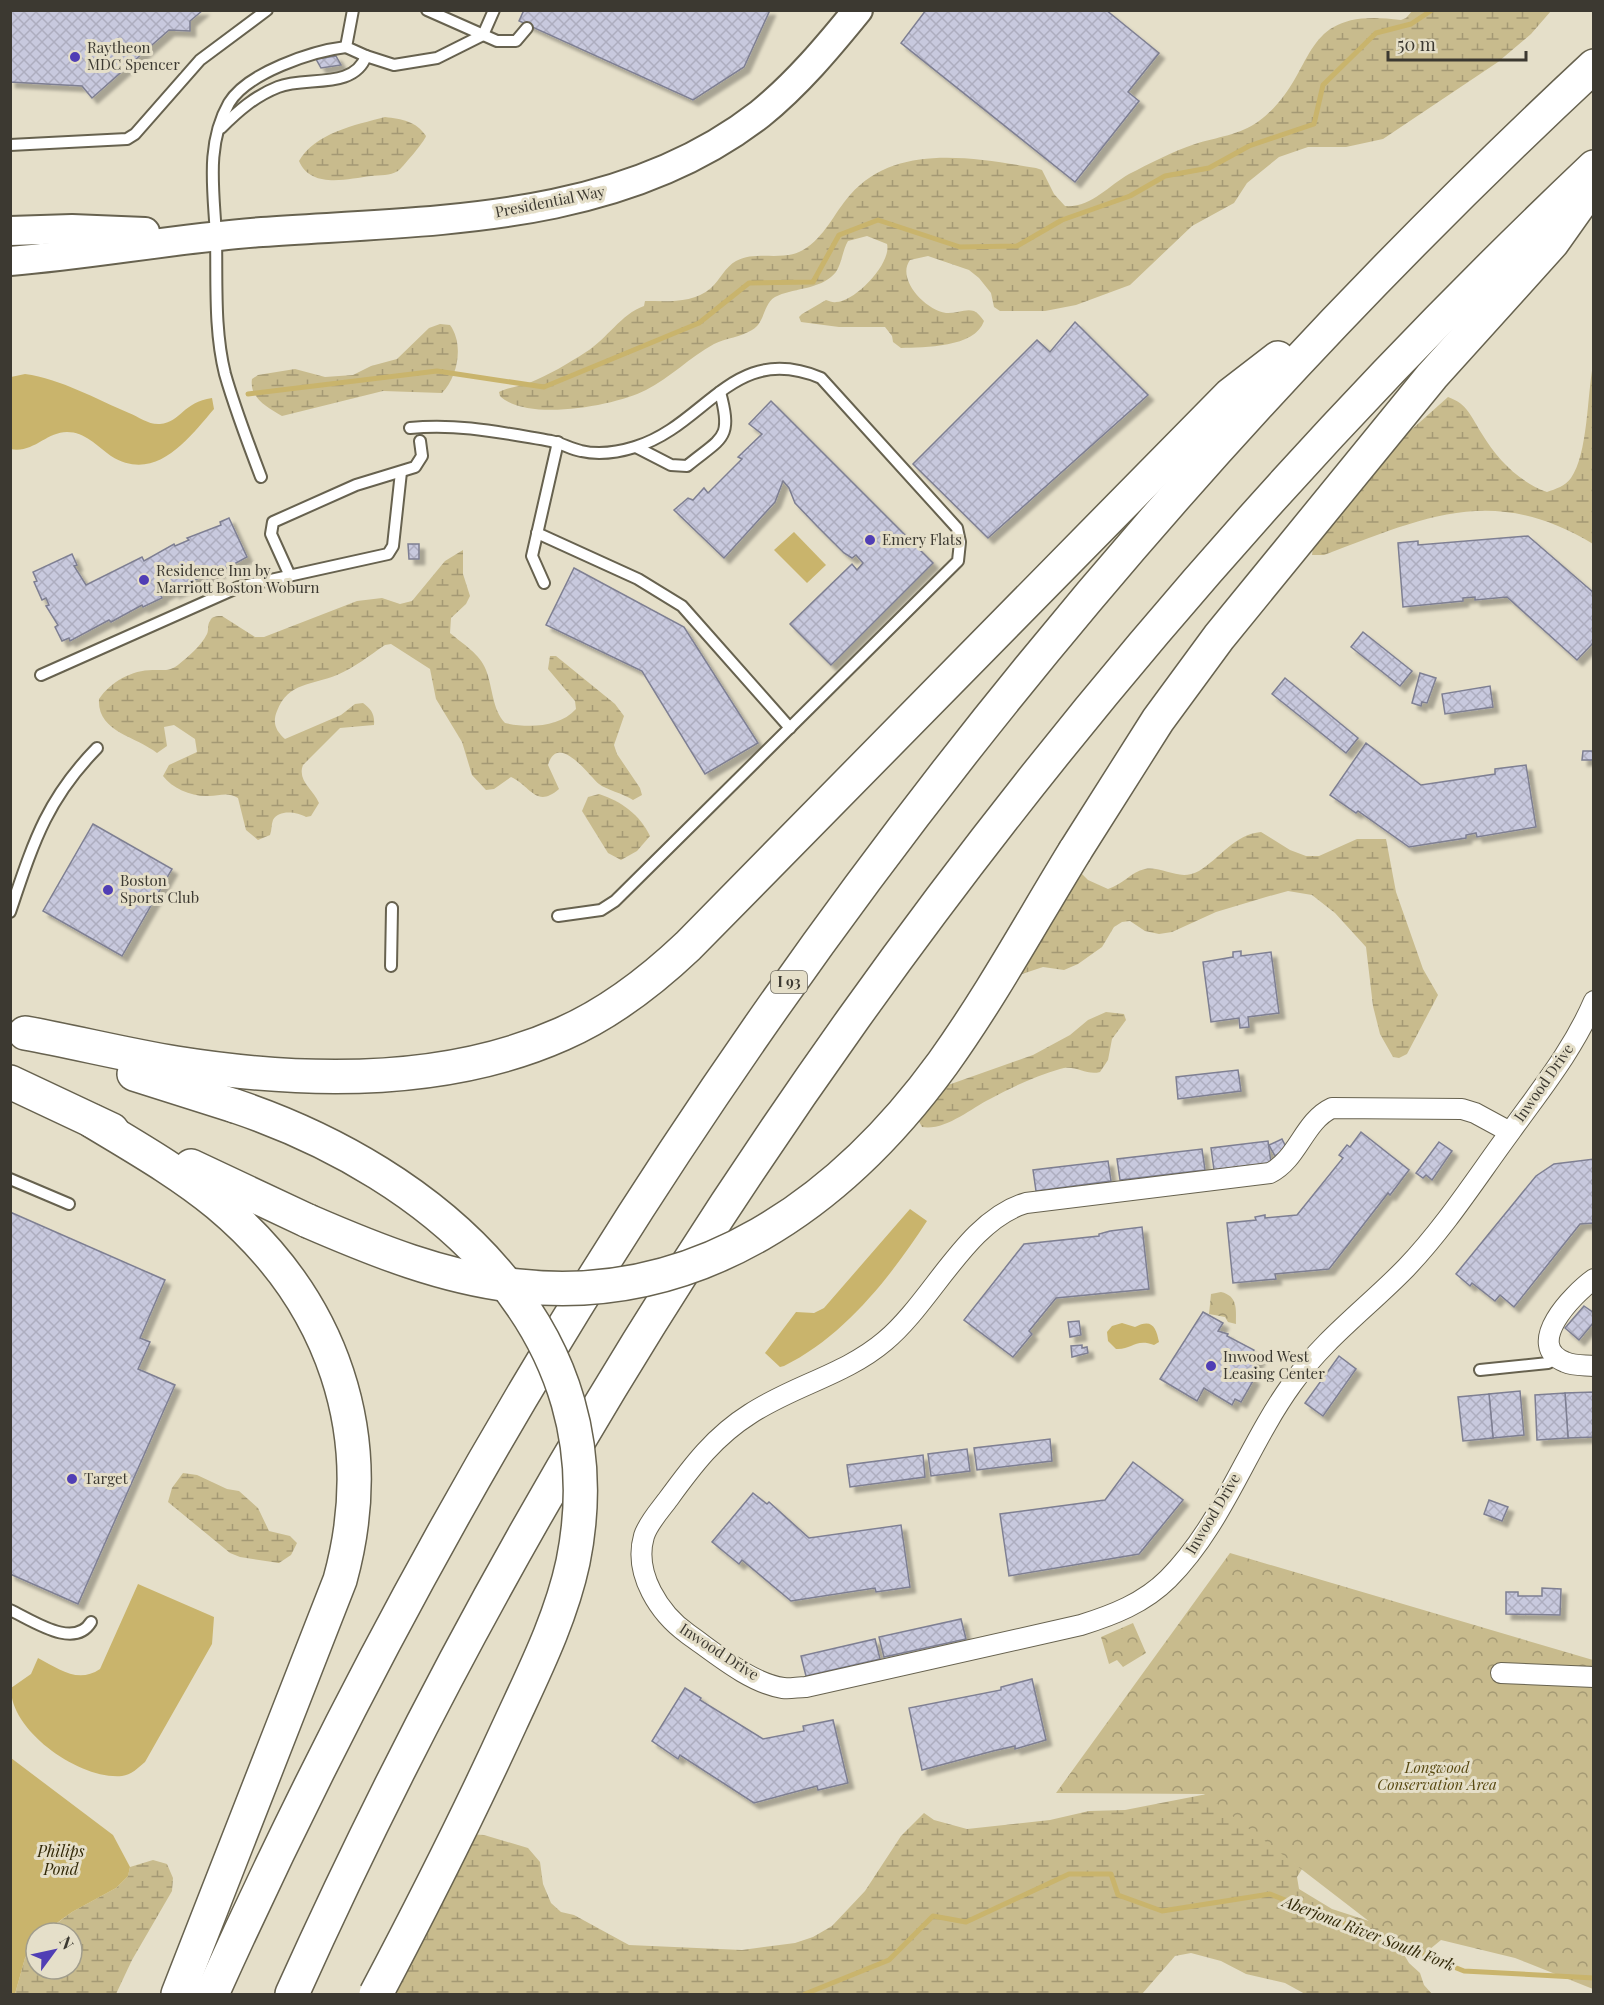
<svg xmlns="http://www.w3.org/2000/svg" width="1604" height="2005" viewBox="0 0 1604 2005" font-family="'Playfair Display',serif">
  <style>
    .wetland { fill: url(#wetland-marsh) }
    .park { fill: url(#park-crowns) }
    .water { fill: #c9b46c }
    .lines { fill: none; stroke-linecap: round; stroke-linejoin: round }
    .stream { stroke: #c9b46c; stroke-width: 5 }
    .building { fill: url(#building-cross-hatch); stroke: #7e7f92; stroke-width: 1.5; filter: url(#shadow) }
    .lane-casing { stroke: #67624f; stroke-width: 14 }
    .street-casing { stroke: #67624f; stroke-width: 22 }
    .secondary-casing { stroke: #67624f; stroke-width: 32 }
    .highway-casing { stroke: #67624f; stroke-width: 36 }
    .lane { stroke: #fff; stroke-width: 10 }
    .street { stroke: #fff; stroke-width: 20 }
    .secondary { stroke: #fff; stroke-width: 28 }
    .highway { stroke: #fff; stroke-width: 33 }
    .highway-bridge-casing { stroke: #67624f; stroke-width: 36; stroke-linecap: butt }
    .highway-bridge { stroke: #fff; stroke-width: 33 }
    .poi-dot { fill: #503eb5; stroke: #e5dfc9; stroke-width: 2 }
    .labels { text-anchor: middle; stroke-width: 6; stroke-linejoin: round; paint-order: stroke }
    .shield { fill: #e5dfc9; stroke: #6f6b5f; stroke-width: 1.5 }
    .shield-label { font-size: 14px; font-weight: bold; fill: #3c3931 }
    .poi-label { font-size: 15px; fill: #3c3931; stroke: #e5dfc9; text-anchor: start }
    .street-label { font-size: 15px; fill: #3c3931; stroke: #e5dfc9 }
    .park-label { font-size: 15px; font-style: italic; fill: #584911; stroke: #e5dfc9 }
    .water-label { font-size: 16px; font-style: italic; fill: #322908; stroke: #e5dfc9 }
  </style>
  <defs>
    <pattern id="wetland-marsh" width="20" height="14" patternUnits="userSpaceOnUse" patternTransform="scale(1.5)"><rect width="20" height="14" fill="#c8bb8d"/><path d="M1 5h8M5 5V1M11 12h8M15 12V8" fill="none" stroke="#a49974"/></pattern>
    <pattern id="park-crowns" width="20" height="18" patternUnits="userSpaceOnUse" patternTransform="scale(1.5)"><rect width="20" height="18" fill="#c8bb8d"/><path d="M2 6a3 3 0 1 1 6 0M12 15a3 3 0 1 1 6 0" fill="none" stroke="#a49974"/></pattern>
    <pattern id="building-cross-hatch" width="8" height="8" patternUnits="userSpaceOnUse" patternTransform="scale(1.5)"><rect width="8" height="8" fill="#c8c9de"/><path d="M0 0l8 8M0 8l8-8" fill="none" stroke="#adadbf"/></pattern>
    <filter id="shadow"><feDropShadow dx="5.5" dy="5.5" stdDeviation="1.5" flood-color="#0004"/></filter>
  </defs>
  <rect width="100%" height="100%" fill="#e5dfc9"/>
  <g class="wetland">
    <path d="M 1413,10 L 1551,11 L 1531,34 L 1498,62 L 1383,139 L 1346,147 L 1308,147 L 1279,157 L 1247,183 L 1234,203 L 1192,226 L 1130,285 L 1076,305 L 1045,311 L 1000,311 L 994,307 L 991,293 L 979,278 L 969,270 L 928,256 L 910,260 C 896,279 925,310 946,313 C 955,314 966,308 974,311 C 978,313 981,317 984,321 C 975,348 924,347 901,348 L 893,342 L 892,336 L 885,327 L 839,327 L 801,322 L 799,317 L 802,314 L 826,300 C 830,301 833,303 836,302 C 855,302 892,263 887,244 L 867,236 L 848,241 C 841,253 842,269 831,277 C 815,290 793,288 775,297 C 763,304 765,323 752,330 C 741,337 726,338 714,344 C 690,357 670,378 646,390 C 615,406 527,422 500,396 L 499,392 C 508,387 519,387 529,383 C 549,375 569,363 586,352 C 607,339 621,314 644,306 L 645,301 C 668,301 692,304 711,288 C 720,280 725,267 736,261 C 757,250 782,262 803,250 C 825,237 834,213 850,195 C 896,142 975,158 1036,168 L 1042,170 L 1054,194 L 1065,206 C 1091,208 1108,186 1129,174 C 1149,164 1173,151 1195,144 C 1217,137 1240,135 1259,121 C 1321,75 1293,5 1401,20 L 1406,18 Z"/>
    <path d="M 385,117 C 402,119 416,121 426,136 C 425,141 401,169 398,171 C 390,176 380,175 371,176 C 347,179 311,189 299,161 C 315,133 355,125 385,117 Z"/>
    <path d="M 440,324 L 450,325 C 464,344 458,377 442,393 L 383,391 L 282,416 C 268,408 249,398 252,379 L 258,375 L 295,369 L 325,377 L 353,375 L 371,366 L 397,359 L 429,328 Z"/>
    <path d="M 1593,365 L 1593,544 C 1492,483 1424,518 1324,555 L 1312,555 L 1313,547 L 1382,456 L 1448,397 C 1468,404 1471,417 1482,434 C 1497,459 1519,482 1547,492 C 1556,489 1565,486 1571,478 C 1588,454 1587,396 1593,365 Z"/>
    <path d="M 463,550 L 463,574 L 470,596 L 466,604 L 451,618 L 450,633 C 463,644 480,654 486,670 C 493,688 492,709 505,723 C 527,728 559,728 576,709 L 575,701 L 548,669 L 550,656 L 556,656 L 615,704 L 624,716 L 614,745 L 617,754 L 640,788 L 642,795 L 633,800 C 624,794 605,789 599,784 C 589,776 558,731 548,765 L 559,789 C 536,809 531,786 511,777 L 494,789 L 486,790 L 472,775 L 462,742 L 436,699 L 430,669 L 391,644 L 385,645 C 370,655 354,668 337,675 C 313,685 288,682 277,711 C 272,723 276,731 285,739 L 341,715 L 355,704 L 363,703 C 371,709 375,714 374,725 L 340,728 L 303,765 C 297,781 313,789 319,803 L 311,816 L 306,817 C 297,812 279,809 273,820 C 271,825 272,830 270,835 L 258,840 L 246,830 L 238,798 C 226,791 218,797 206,796 C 190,796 172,788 163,776 L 169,765 L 197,752 L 195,739 L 174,725 L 164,727 L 167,746 L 157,753 C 136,736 97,732 99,699 C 111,681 134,669 155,670 C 165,670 170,671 178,665 C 188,657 201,646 207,634 C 209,630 207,625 210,621 C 212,616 217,616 222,616 L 255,637 L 264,637 L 357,601 L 382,598 L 400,604 L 412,601 L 445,561 Z"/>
    <path d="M 599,794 C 621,801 640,815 650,836 L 637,851 L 621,860 L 608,853 L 582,811 L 588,797 Z"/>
    <path d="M 1261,832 L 1290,850 L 1306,856 L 1319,856 L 1357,839 L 1386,839 L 1396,892 L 1423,969 L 1438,995 L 1407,1054 L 1399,1058 L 1393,1057 L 1380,1034 L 1373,1006 L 1366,947 L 1335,913 L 1312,895 L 1288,891 L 1266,897 L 1216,912 L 1172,932 L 1159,934 L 1145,931 L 1130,921 L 1122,922 L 1114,927 L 1102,947 L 1078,964 L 1064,970 L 1043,967 L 1019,975 L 1080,872 L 1088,880 L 1108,889 C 1122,885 1131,872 1145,869 C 1164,866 1179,882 1199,871 C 1219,859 1235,834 1261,832 Z"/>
    <path d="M 1106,1012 L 1124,1014 L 1126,1020 L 1112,1039 L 1108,1060 L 1100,1072 C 1086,1076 1075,1064 1060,1069 C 1036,1076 1012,1087 990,1099 C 970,1109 945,1131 922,1127 L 916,1116 L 934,1090 L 1033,1055 L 1070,1035 L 1088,1020 Z"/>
    <polygon points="183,1473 197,1475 227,1489 239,1491 258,1508 269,1531 290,1536 297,1543 291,1555 279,1563 240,1557 230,1553 168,1502 172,1488"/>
    <polygon points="1207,1794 1302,1869 1297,1877 1299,1889 1332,1909 1375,1923 1395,1939 1409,1963 1420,1973 1424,1985 1432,1994 1305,1994 1285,1983 1246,1974 1221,1961 1191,1953 1175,1956 1142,1994 378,1994 466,1834 484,1835 528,1848 540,1862 543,1884 551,1903 561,1912 574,1915 629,1945 742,1950 795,1943 813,1937 832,1926 865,1891 901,1836 924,1813 934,1820 967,1829 1050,1820 1089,1811 1125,1810"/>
    <polygon points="153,1860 167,1864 173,1878 172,1891 132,1960 116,1994 15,1994 25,1958 36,1939 36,1969 72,1969 72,1933 44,1933 72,1912 116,1888 128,1876 130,1867"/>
  </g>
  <g class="park">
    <path d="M 1221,1292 C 1238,1296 1236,1309 1236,1324 L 1228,1322 L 1225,1317 L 1209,1314 L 1211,1294 Z"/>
    <polygon points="1230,1553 1593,1660 1593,1989 1515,1958 1441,1940 1418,1959 1204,1794 1056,1793"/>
    <polygon points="1133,1623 1146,1653 1123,1667 1117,1660 1109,1664 1101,1637"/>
  </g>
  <g class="water">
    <path d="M 25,374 C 61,379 96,399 129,413 C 139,417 149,425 160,424 C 181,422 183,402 212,398 L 214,409 C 189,438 156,484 111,456 C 97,446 85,432 67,432 C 46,432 33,454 10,449 L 11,377 Z"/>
    <polygon points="794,532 826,565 807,583 774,550"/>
    <path d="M 910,1209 L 927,1221 C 891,1276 845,1336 784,1366 L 780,1367 L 765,1353 L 796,1312 L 814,1313 L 824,1308 Z"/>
    <path d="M 1122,1323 L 1135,1327 C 1152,1318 1156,1327 1159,1342 L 1154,1345 C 1135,1338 1132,1350 1116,1349 L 1108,1341 L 1107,1332 L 1112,1326 Z"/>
    <path d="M 138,1584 L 214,1617 L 212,1644 L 145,1762 C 138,1768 131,1775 122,1776 C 80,1780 10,1731 11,1688 L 31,1674 L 38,1658 C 59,1669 78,1684 100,1669 Z"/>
    <polygon points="11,1758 113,1835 130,1867 128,1876 116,1888 72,1912 43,1933 36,1933 36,1939 25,1958 15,1994 10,1994"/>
  </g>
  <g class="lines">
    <g class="stream">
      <polyline points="248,394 437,371 544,387 699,323 749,283 813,282 839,235 878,220 960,247 1017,246 1062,220 1130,196 1165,176 1209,168 1249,146 1314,124 1323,85 1376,33 1411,24 1432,10"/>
      <polyline points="805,1994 889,1960 933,1916 966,1922 1069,1874 1111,1874 1118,1895 1162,1911 1270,1894 1464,1971 1594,1978"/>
    </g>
  </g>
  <g class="building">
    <polygon points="10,10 203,10 190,21 190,31 169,30 92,98 82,86 10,82"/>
    <polygon points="524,10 770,10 744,67 693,100 519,21"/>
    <polygon points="926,10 1106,10 1159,53 1128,92 1139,101 1075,182 901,43"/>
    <polygon points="336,56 341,65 321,68 316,59"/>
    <polygon points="1075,322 1148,395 988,538 913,464 1037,340 1050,352"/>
    <polygon points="771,401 933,563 831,665 790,624 852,564 857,570 863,563 856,555 852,558 844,553 817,526 795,503 789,488 783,481 775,502 724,558 674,510 688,498 693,500 704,488 708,493 742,459 738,457 762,434 749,424"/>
    <polygon points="229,518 247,557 207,579 205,575 191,582 193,584 174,593 173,590 161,596 162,598 143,607 142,605 111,622 109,620 70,641 69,638 62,641 55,627 58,625 46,606 49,605 46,598 42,600 34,582 37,581 33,572 72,554 77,565 74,566 86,585 142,557 144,561 174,544 175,546 189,540 187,538 221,525 220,522"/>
    <polygon points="1528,536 1594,593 1594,642 1577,660 1507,597 1475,600 1475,597 1463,598 1463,601 1403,607 1398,543 1418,541 1418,545"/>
    <polygon points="408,544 419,544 419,559 409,559"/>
    <polygon points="574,568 684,627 758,743 705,774 642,671 546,625"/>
    <polygon points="1363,632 1412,671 1400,686 1351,647"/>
    <polygon points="1420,673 1436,678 1427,703 1422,702 1421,706 1412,703"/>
    <polygon points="1285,678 1358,738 1346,753 1272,694"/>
    <polygon points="1490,686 1493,707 1445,714 1442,694"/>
    <polygon points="1366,743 1421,785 1495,774 1495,769 1526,765 1536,827 1477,837 1476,833 1466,835 1466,838 1409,847 1358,811 1356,813 1330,795"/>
    <polygon points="1583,751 1594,751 1594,760 1582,760"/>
    <polygon points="93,824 172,869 122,956 43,911"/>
    <polygon points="1241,951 1241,956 1271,952 1279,1013 1248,1017 1249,1027 1240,1028 1239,1018 1211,1022 1203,962 1233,957 1233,952"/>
    <polygon points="1238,1070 1241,1091 1178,1099 1176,1077"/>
    <polygon points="1361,1132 1409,1170 1390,1195 1388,1193 1329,1269 1275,1274 1276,1279 1233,1283 1227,1223 1256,1220 1255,1217 1265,1215 1265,1218 1297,1215 1343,1158 1339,1155 1347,1145 1350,1147"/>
    <polygon points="1282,1139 1287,1149 1275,1156 1269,1145"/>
    <polygon points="1268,1141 1271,1163 1214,1170 1211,1148"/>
    <polygon points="1439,1142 1452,1151 1432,1180 1426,1175 1423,1178 1416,1173"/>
    <polygon points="1202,1149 1205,1170 1120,1180 1117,1159"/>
    <polygon points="1594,1159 1594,1223 1580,1224 1514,1307 1500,1295 1495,1301 1472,1283 1470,1286 1456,1274 1536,1176 1554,1164"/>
    <polygon points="1108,1161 1111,1181 1036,1191 1033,1170"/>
    <polygon points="10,1212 165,1280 140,1338 150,1342 138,1369 175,1385 78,1604 10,1574"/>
    <polygon points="1142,1227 1149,1289 1056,1298 1029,1331 1032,1334 1013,1357 964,1320 1024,1244 1099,1236 1099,1234 1110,1231"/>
    <polygon points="1584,1306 1594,1313 1594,1322 1579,1340 1565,1328"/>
    <polygon points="1203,1312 1223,1323 1218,1331 1228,1334 1227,1336 1254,1350 1253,1353 1260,1357 1249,1376 1254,1379 1241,1402 1235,1399 1232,1405 1204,1388 1197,1401 1160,1379"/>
    <polygon points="1079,1321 1081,1335 1070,1337 1068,1322"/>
    <polygon points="1082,1345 1082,1348 1087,1347 1088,1353 1072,1357 1071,1346"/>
    <polygon points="1339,1356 1356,1369 1323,1416 1305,1403"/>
    <polygon points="1520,1391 1524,1435 1493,1438 1489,1394"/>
    <polygon points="1594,1392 1594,1437 1568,1438 1565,1393"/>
    <polygon points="1565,1393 1568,1438 1537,1440 1535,1395"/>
    <polygon points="1489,1394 1493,1438 1463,1441 1458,1397"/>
    <polygon points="1050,1439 1052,1461 977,1470 974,1448"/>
    <polygon points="967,1449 970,1471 931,1476 928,1454"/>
    <polygon points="923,1455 925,1477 850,1487 847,1465"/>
    <polygon points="1133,1462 1183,1500 1139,1554 1009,1576 1000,1514 1105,1500"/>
    <polygon points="753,1493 767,1504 769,1502 809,1538 901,1525 910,1587 876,1592 875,1588 791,1601 742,1560 739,1564 712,1542"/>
    <polygon points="1489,1500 1508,1507 1502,1521 1484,1514"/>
    <polygon points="1542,1588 1561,1589 1560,1615 1506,1614 1506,1592 1518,1592 1518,1596 1542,1596"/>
    <polygon points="961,1619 966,1639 884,1657 879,1637"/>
    <polygon points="875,1639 880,1659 806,1676 801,1656"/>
    <polygon points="1032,1679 1046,1740 1015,1749 1015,1746 993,1751 922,1770 909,1708 1001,1690 1001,1687"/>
    <polygon points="685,1688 701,1698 700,1700 763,1739 804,1731 803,1726 833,1720 848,1783 818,1790 817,1786 754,1803 680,1755 678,1759 652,1741"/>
  </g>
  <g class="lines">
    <defs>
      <g id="lane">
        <polyline points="427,10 497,41 516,41 527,28"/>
        <polyline points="366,56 394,65 437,58 483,35 494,10"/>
        <path d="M 221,128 C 238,111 255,96 278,87 C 306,76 354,90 366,56 L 346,47 L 353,10"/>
        <polyline points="10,145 127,139 135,134 200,60 267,10"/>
        <path d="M 410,428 C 459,423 503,433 551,441 C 561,443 571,449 581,451 C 598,455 619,452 635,447 C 707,425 733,341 821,378 L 957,528 L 960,542 L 958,561 L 615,901 L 601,910 L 558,916"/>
        <path d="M 636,447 L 671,465 L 687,466 C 722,437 733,440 720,392"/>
        <path d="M 261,477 C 248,443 235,409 225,374 C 214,330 217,283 216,237 C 214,192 205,145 229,103 C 247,73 312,51 346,47"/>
        <polyline points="537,533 638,579 682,606 790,728"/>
        <polyline points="290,576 271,534 273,522 356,485 415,467 422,456 420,441"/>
        <polyline points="544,583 532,556 558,442"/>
        <polyline points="41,675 239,587 388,554 393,546 401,472"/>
        <path d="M 10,912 C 33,844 46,800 97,748"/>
        <polyline points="391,966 392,908"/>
        <polyline points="10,1179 69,1204"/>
        <polyline points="1480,1370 1548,1363 1558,1358"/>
        <path d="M 10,1610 C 32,1620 74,1650 91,1622"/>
      </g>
      <g id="street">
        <path d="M 1510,1132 L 1475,1113 L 1462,1109 L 1332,1108 C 1304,1121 1298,1159 1270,1173 L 1026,1203 C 967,1220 932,1302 885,1341 C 845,1375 794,1385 750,1414 C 715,1436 693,1465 669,1498 C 661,1509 648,1523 644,1536 C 633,1574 660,1614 688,1634 C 715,1653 750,1683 783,1688 C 790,1689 798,1687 806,1687 L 1081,1625 C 1113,1615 1144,1603 1168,1579 C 1223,1524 1247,1446 1292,1384 C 1324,1339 1368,1307 1406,1268 C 1446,1226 1477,1177 1511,1131 C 1541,1089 1573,1050 1594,1001"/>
        <path d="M 1594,1279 C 1573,1294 1523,1345 1565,1362 C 1574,1366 1584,1365 1594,1366"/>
        <polyline points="1501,1673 1594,1677"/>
      </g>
      <g id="secondary">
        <polyline points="10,231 72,229 145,232"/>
        <path d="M 10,261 C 95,254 178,238 262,232 C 432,220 619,224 760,114 C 797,84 828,47 858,10"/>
      </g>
      <g id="highway">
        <polyline points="1075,851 1158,720 1219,637 1432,376 1552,243 1586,195"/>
        <path d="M 25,1033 C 75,1042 126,1055 176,1063 C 302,1083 443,1087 562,1034 C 610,1013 650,982 688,946 L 1230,395 L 1278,358"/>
        <polyline points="134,1074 235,1106"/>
        <polyline points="10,1082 112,1130"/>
        <path d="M 92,1121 C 135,1147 179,1172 218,1204 C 333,1300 380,1435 340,1580 L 178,1994"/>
        <polyline points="191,1166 308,1221"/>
        <path d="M 212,1994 C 543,1260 1004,616 1594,66"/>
        <path d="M 292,1994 C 601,1308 1048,685 1594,167"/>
      </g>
    </defs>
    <use href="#lane" class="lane-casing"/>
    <use href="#street" class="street-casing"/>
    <use href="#secondary" class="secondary-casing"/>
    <use href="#highway" class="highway-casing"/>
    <use href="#lane" class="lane"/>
    <use href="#street" class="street"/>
    <use href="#secondary" class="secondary"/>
    <use href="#highway" class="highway"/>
    <defs>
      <g id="highway-bridge">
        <path d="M 235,1106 C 434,1173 620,1330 573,1562 C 561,1618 535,1670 511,1722 C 469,1814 423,1905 376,1994"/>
        <path d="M 308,1221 C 375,1250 444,1278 518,1286 C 698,1306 842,1202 943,1063 C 991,996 1032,921 1075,851"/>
      </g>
    </defs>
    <use href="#highway-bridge" class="highway-bridge-casing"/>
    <use href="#highway-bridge" class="highway-bridge"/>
  </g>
  <g class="poi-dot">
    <circle cx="75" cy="57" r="6"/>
    <circle cx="870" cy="540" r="6"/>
    <circle cx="144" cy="580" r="6"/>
    <circle cx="108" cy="890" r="6"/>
    <circle cx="1211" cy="1366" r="6"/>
    <circle cx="72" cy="1479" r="6"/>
  </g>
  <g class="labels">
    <rect class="shield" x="771" y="971" width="36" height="22" rx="4.5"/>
    <g class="shield-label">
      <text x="789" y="987">I 93</text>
    </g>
    <g class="poi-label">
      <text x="87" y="53">Raytheon<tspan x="87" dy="17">MDC Spencer</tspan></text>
      <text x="882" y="545">Emery Flats</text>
      <text x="156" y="576">Residence Inn by<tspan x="156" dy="17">Marriott Boston Woburn</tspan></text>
      <text x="120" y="886">Boston<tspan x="120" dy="17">Sports Club</tspan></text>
      <text x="1223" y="1362">Inwood West<tspan x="1223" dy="17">Leasing Center</tspan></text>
      <text x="84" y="1484">Target</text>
    </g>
    <g class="street-label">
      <text transform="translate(550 202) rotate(-11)" y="5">Presidential Way</text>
      <text transform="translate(1544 1083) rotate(-55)" y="5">Inwood Drive</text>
      <text transform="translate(1213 1514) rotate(-59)" y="5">Inwood Drive</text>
      <text transform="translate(719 1652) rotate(33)" y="5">Inwood Drive</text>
    </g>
    <g class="park-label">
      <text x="1437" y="1773">Longwood<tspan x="1437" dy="17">Conservation Area</tspan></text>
    </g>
    <g class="water-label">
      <text x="61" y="1857">Philips<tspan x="61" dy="18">Pond</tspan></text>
      <text transform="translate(1369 1933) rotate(21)" y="6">Aberjona River South Fork</text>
    </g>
  </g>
  <rect width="1604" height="2005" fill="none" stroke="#3c3931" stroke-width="24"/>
  <g transform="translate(54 1951) rotate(57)"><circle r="28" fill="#e5dfc9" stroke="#a19d8c" stroke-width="1.5"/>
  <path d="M0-4.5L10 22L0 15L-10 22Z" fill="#503eb5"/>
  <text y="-9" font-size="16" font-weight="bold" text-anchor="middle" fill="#3c3931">N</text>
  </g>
  <path d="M1388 51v9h138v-9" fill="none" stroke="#3c3931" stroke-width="3"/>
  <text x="1397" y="51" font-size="18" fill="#3c3931" stroke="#e5dfc9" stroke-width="4.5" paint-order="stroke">50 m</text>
</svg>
